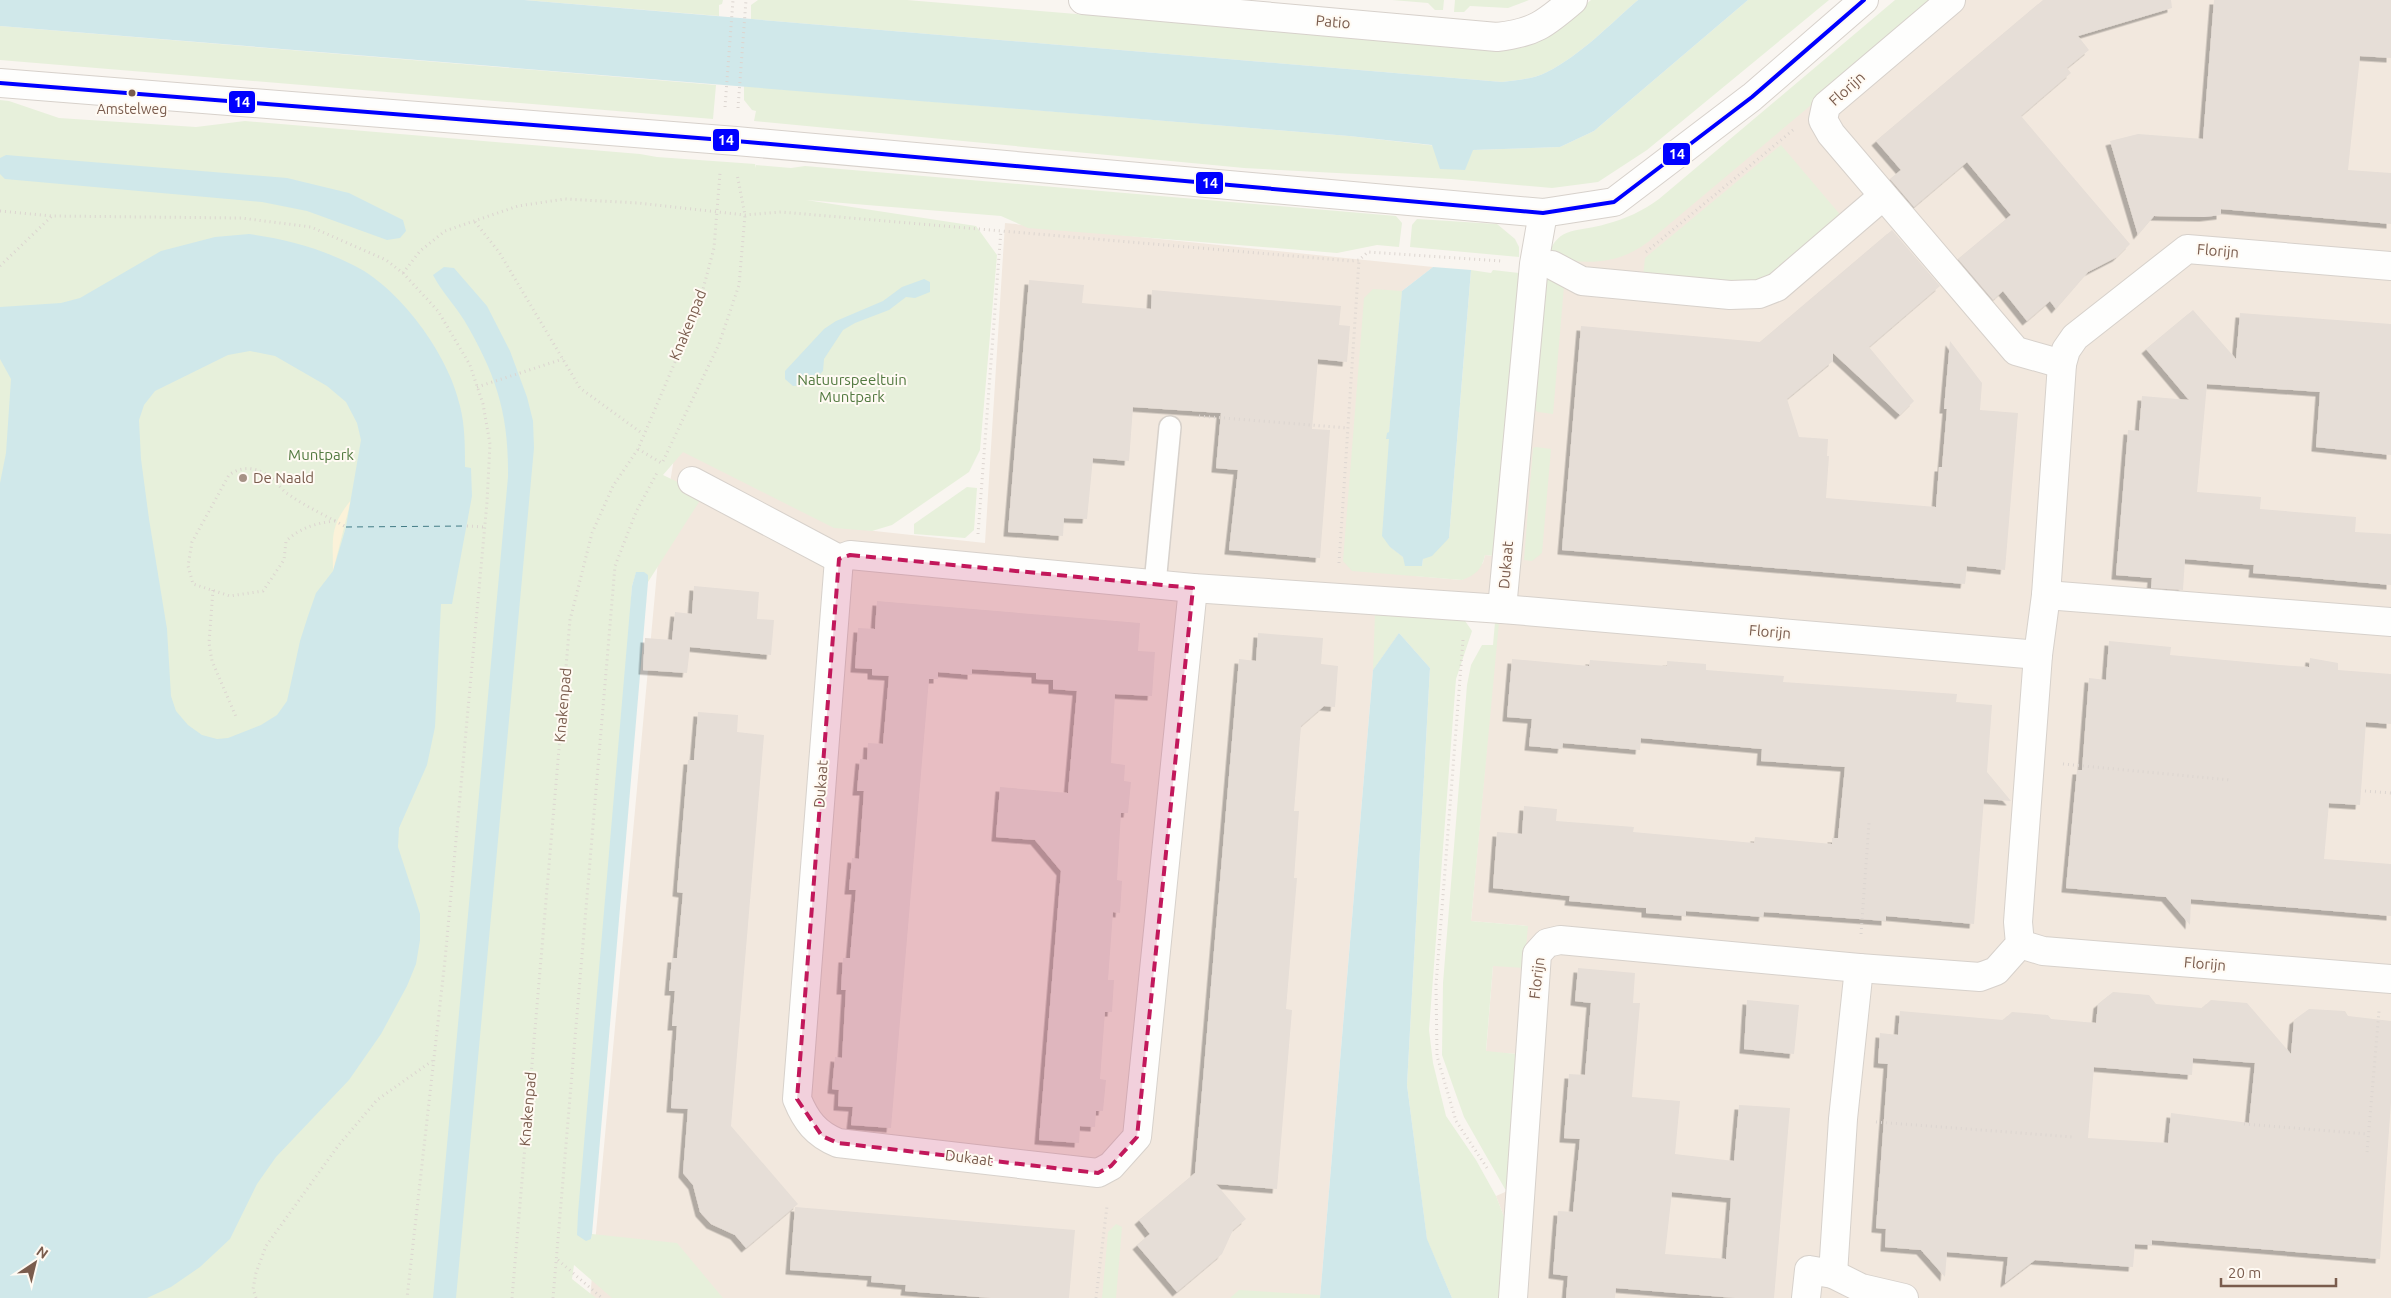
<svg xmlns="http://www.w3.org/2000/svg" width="2391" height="1298" viewBox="0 0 2391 1298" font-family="Ubuntu,sans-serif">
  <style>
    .residential { fill: #f2e8de }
    .green { fill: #e7f0db }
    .sand { fill: #fbf2d9 }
    .water { fill: #d0e8ea; fill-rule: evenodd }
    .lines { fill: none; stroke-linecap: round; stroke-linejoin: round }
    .ferry { stroke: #437c86; stroke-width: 1; stroke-dasharray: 6 5; stroke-linecap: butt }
    .building { fill: #e6ded7; fill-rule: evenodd; filter: url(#shadow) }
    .service-casing { stroke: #d7d1cb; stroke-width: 24 }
    .minor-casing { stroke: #d7d1cb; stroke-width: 30 }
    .tertiary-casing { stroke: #d7d1cb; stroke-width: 30 }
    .path { stroke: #dcd5d0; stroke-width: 3; stroke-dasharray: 1 4; stroke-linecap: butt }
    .service { stroke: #fefefd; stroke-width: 21 }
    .minor { stroke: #fefefd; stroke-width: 28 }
    .tertiary { stroke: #fefefd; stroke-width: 28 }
    .bus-1-casing { stroke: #fffaf3; stroke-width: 8 }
    .bus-1 { stroke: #00f; stroke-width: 4 }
    .marked { fill: #c2185b; fill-opacity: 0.2; stroke: #c2185b; stroke-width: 4; stroke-dasharray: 10 6; stroke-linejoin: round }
    .bus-dot { fill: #7a5c4d; stroke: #fffaf3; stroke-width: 2 }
    .poi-dot { fill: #a69286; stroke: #fffaf3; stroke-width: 2 }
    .labels { text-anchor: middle; stroke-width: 4; stroke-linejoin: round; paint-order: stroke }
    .bus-label { font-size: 14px; fill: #7a5c4d; stroke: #fffaf3 }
    .street-label { font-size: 15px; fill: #7a5c4d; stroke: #fffaf3 }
    .park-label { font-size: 15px; fill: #537a41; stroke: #fffaf3 }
    .poi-label { font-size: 15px; fill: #7a5c4d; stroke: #fffaf3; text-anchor: start }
    .line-badge { stroke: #fffaf3; stroke-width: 2 }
    .badge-label { font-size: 14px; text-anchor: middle; font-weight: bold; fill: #fff }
  </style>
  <defs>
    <filter id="shadow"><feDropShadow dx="-4.5" dy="4.5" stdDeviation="0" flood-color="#0004"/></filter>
  </defs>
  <rect width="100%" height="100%" fill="#f9f5f0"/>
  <polygon class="residential" points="1909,0 2391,0 2391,1298 1452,1298 1508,1227 1496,1196 1512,1189 1517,1054 1486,1052 1493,966 1528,926 1471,921 1498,622 1463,618 1401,617 1399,633 1373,670 1320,1298 590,1298 659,550 676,446 847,528 985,543 1005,223 1433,267 1402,291 1389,433 1387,433 1390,547 1415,566 1416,576 1462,580 1483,563 1485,555 1495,556 1519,273 1637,225"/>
  <g class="green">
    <polygon points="524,0 723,0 722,4 719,5 719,16"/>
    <path d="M 758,0 L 907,0 L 1499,49 L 1521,48 L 1547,36 L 1591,0 L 1638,0 C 1610,24 1581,55 1547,72 C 1534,79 1517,80 1502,82 L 751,19 L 751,5 Z"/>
    <polygon points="1392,0 1444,0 1443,10 1435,10 1428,3"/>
    <polygon points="1455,0 1529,0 1508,8 1470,6 1464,12 1454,12"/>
    <polygon points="1748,0 1829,0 1647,150 1598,182 1552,188 1451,179 1244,168 754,121 756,111 752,110 744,100 744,86 1349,136 1473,150 1560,147 1594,131"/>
    <path d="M 1895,0 L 1929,0 L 1824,90 L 1810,106 L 1648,242 C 1614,267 1586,263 1547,258 C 1558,224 1578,233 1606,224 C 1625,219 1643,211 1659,199 Z"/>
    <polygon points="0,26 716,85 713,119 0,60"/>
    <polygon points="0,100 9,101 59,118 196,127 245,121 640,154 657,157 755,164 756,168 756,165 791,168 805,166 1396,216 1402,223 1399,247 1377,245 1337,253 1028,228 1001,216 806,200 976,226 997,255 980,450 969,472 892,525 872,531 834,528 683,452 663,475 694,490 699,502 648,582 648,575 636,573 632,586 591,1239 592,1234 677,1243 723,1298 612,1298 574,1265 572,1279 596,1298 0,1298"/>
    <polygon points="1781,145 1843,218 1784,270 1762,279 1746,284 1643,277 1645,258"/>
    <polygon points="1417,219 1497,224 1515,239 1519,247 1519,257 1410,247 1412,225"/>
    <path d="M 1471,270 L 1491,273 L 1493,270 L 1519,273 L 1496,556 L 1485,555 C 1482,569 1476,575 1462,580 L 1352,571 L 1343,561 L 1364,298 L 1373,289 L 1402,291 L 1389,433 L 1387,433 L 1389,439 L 1390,547 L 1415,566 L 1422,566 L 1423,559 L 1449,538 Z"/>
    <polygon points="1547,274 1564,286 1553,414 1538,412 1535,410"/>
    <polygon points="1536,447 1551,449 1542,553 1532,561 1524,560 1533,448"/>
    <polygon points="967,487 977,488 974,530 965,538 914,534 914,524"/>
    <polygon points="1375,613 1401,617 1463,618 1472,631 1456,679 1429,1030 1433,1063 1446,1116 1476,1160 1496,1196 1508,1227 1502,1298 1452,1298 1427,1240 1407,1085 1430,668 1399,633 1373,670"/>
    <polygon points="1495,622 1499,622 1471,921 1528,926 1524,968 1493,966 1486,1051 1517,1054 1512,1190 1505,1189 1464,1117 1442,1055 1443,983 1467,685 1471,665 1482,645 1493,645"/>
    <polygon points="1116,1224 1122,1227 1116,1298 1102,1298 1108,1232"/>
    <polygon points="1239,1290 1320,1295 1320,1298 1230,1298"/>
  </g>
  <path class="sand" d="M 351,500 L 333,571 C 333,538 329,527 351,500 Z"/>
  <g class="water">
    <path d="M 0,0 L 524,0 L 1502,82 C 1517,80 1534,79 1547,72 C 1581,55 1610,24 1638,0 L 1748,0 L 1594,131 L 1560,147 L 1473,150 L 1465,170 L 1440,169 L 1432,145 L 1349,136 L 0,26 Z"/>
    <polygon points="6,155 287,178 349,193 403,220 406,231 400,238 387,240 307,211 262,202 5,179 0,174 0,158"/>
    <path d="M 249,234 C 285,239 319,248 351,264 C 399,286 449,355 460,406 C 465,426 465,446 465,467 L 471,468 L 472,496 L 452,604 L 441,604 L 435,727 L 427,765 L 399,828 L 398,847 L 420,914 L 420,940 L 416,964 L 407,986 L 381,1034 L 349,1080 L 276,1157 L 257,1184 L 230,1239 L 200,1267 L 171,1287 L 147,1298 L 0,1298 L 0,483 L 6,453 L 11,379 L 0,359 L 0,307 L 61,303 L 80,298 L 161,251 L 215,237 ZM 250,351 L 275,356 L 327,386 L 346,402 L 357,423 L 361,440 L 346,527 L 333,571 L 316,593 L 308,616 L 300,641 L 287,701 L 277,715 L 261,725 L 228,738 L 217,739 L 202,735 L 188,725 L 176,711 L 171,696 L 167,629 L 149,519 L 141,459 L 139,420 L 144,405 L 155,391 L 228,355 Z"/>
    <path d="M 444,267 L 454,268 L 487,306 L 510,351 L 527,397 L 533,421 L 534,448 L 456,1298 L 433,1298 L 508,477 C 509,414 496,374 464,320 C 454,304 441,291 433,275 Z"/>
    <polygon points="1433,267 1471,270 1449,538 1432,556 1423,559 1422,566 1405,566 1403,557 1390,547 1382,536 1389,439 1386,439 1387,433 1389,432 1402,291"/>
    <polygon points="924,279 930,282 930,292 915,298 906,297 889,310 855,323 843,330 824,359 823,371 810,385 793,386 785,379 785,371 824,329 836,321 883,301 902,287"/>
    <polygon points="636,572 644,572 648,575 648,582 592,1234 591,1239 586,1241 577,1235 578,1213 632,586"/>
    <polygon points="1399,633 1430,668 1407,1085 1427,1239 1452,1298 1320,1298 1373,670"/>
  </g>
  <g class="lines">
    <polyline class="ferry" points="346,527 467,526"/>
  </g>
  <g class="building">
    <polygon points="2043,0 2171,0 2172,8 2078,36 2089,50 2067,68 2071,73 2021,116 2130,244 2117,257 2088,272 2056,309 2050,301 2027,321 2003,291 1993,300 1958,259 2011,215 1967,162 1914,207 1890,179 1901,170 1876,141"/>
    <polygon points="2214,0 2391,0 2391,58 2360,56 2348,170 2391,173 2391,224 2221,209 2221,215 2204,217 2154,216 2138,235 2110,141 2138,134 2203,139"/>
    <polygon points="1892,230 1940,286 1869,347 1914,401 1900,415 1833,353 1833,361 1787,399 1799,437 1828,439 1827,456 1829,456 1826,498 1936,507 1939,467 1942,467 1947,409 1944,409 1950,341 1982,383 1980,410 2018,413 2005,570 1967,566 1965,584 1562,550 1581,326 1760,342"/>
    <polygon points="1029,280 1084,285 1082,303 1151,309 1152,290 1341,306 1339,325 1350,326 1347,362 1318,359 1312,429 1330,430 1320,558 1229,550 1238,470 1216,468 1221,413 1133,407 1129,461 1093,458 1087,519 1064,518 1063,536 1008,532"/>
    <polygon points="2193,310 2236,359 2240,313 2391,324 2391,455 2316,447 2320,392 2207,384 2197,492 2261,497 2260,509 2356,517 2355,532 2391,534 2391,585 2253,573 2254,565 2185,559 2183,590 2151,588 2152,578 2116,575 2128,430 2139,431 2142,396 2189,400 2146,349"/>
    <polygon points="694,586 759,592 757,619 774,620 771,655 690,647 687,673 643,670 645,638 672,640 675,612 692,614"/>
    <polygon points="877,601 1140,623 1138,651 1155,652 1152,696 1115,694 1111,763 1125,765 1124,781 1131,782 1128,813 1121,813 1117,880 1122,881 1120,913 1113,912 1108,980 1114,980 1112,1012 1105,1012 1100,1079 1106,1080 1103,1111 1096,1111 1095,1127 1080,1126 1079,1143 1039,1140 1061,871 1035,840 996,837 1000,787 1068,793 1077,691 1053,689 1053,680 1036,679 1036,673 972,669 972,675 938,672 938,679 929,679 891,1128 851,1125 853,1107 838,1106 839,1090 832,1089 835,1057 842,1058 846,990 841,990 843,958 850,958 856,890 849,890 852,858 859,859 864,791 857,791 860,759 867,760 868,743 883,744 889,676 872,675 872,669 855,668 858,628 875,629"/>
    <polygon points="1258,633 1323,638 1321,664 1338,666 1335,707 1324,706 1301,726 1294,811 1299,811 1294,878 1297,878 1286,1009 1292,1010 1277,1189 1216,1184 1246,1219 1233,1230 1222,1254 1177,1292 1137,1245 1150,1234 1139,1220 1195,1173 1239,659 1256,661"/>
    <polygon points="2109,641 2171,647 2170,655 2280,665 2309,667 2310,658 2338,663 2338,670 2391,674 2391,724 2366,722 2360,805 2329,803 2324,859 2391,864 2391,916 2191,899 2190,925 2166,897 2066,888 2077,770 2082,770 2089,678 2106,680"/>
    <polygon points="1512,659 1589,666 1590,660 1667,666 1667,661 1706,664 1706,670 1784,676 1783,682 1957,694 1956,702 1992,705 1987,772 2011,801 1984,799 1974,924 1886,916 1886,921 1764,912 1763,917 1686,911 1686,916 1646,913 1646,908 1569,901 1570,896 1493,888 1497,832 1522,834 1524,806 1557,809 1556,821 1634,827 1633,832 1754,843 1755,837 1832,844 1832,838 1838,838 1845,767 1761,761 1762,749 1641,738 1640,750 1563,743 1562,749 1529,746 1532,719 1507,717"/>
    <polygon points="698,712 738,715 737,732 764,735 731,1126 798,1204 746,1248 735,1235 711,1224 700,1212 693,1185 683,1173 688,1109 671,1108 677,1026 672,1026 675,991 669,991 672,958 677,958 683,893 677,892 688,760 694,760"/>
    <path d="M 1578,968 L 1635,973 L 1633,1003 L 1640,1003 L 1632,1097 L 1680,1101 L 1675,1154 L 1734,1161 L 1739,1105 L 1790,1108 L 1774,1298 L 1735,1298 L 1616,1288 L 1615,1298 L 1566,1298 L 1568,1276 L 1553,1274 L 1558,1211 L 1573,1212 L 1580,1139 L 1564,1138 L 1569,1074 L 1585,1075 L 1591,1003 L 1575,1001 ZM 1672,1192 L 1731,1198 L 1726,1259 L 1665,1254 Z"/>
    <path d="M 2113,992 L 2149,995 L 2156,1004 L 2202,1008 L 2211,1000 L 2247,1003 L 2291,1054 L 2294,1020 L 2309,1009 L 2345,1011 L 2348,1016 L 2391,1021 L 2391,1102 L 2380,1259 L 2152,1240 L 2152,1245 L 2135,1244 L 2133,1267 L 2035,1260 L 2005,1283 L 2008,1257 L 1947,1252 L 1945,1277 L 1921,1250 L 1885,1247 L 1886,1229 L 1876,1228 L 1888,1064 L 1878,1063 L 1880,1033 L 1898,1035 L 1900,1011 L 2003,1020 L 2012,1012 L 2048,1015 L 2051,1019 L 2096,1023 L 2098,1004 ZM 2193,1058 L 2255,1063 L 2249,1123 L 2171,1113 L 2168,1143 L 2088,1138 L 2094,1067 L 2192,1075 Z"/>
    <polygon points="1747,1000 1799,1005 1794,1054 1744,1049"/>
    <polygon points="795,1207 1075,1230 1069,1298 991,1298 905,1291 906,1285 871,1282 872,1276 790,1270"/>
  </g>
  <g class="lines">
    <defs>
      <polyline id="service" points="1155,584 1170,427"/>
      <g id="minor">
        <path d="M 1083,0 L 1497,37 C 1534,33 1545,24 1573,0"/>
        <polyline points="1951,0 1826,106 1823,120 1831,134 2016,351 2062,364"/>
        <polyline points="1552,265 1582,281 1730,295 1759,294 1777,287 1883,196"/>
        <polyline points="692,481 839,559"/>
        <path d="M 839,559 L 797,1099 C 806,1121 816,1134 838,1143 L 1098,1173 L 1111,1166 L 1137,1137 L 1193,588"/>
        <polyline points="839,559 850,555 1193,588 1502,609 1534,264 1543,213"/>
        <polyline points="2046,595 2391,622"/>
        <polyline points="1502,609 2038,655"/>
        <polyline points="2020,944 2043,951 2391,979"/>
        <polyline points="1833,1274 1861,1288 1904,1298"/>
        <polyline points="1513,1298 1537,954 1547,943 1560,940 1859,968 1980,977 1996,971 2020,944 2018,922 2038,655 2046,595 2062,364 2066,350 2075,337 2187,249 2391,266"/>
        <polyline points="1806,1298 1809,1270 1833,1274 1843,1119 1859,968"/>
      </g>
      <polyline id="tertiary" points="0,83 736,141 1543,213 1614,202 1752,97 1864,0"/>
    </defs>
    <use href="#service" class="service-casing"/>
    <use href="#minor" class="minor-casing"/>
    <use href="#tertiary" class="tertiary-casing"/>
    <g class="path">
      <polyline points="725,107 733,0"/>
      <polyline points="738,108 746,0"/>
      <polyline points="0,211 52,216 241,218 311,227 386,260 403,273 438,311 470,365 483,404 490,444 487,502 445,960 407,1298"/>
      <polyline points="475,222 499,252 580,388 643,434"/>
      <polyline points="1646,252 1793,130"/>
      <polyline points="0,266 52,216"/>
      <polyline points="403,273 420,251 445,231 518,206 565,199 638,203 745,215 781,212 1351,261 1359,260 1368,252 1501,261"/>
      <polyline points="477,387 563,359"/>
      <polyline points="1199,416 1348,428"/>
      <polyline points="638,449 663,464"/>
      <polyline points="663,461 719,344 739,285 745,215 737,174"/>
      <path d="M 335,521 C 316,523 300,528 286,541 L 284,560 L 263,591 L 230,596 L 193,584 L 188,566 L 192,542 L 229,475 C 244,464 260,468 274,480 C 279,485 283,491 288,494 C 306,507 327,516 346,527"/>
      <polyline points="467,526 484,527"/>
      <polyline points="978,534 1001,230"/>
      <polyline points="1339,563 1359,260"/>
      <polyline points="213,590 209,643 212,661 237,719"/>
      <polyline points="1463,640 1436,985 1437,1056 1456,1121 1487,1168"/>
      <polyline points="2063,764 2230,780"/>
      <polyline points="2365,791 2391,793"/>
      <polyline points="1861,934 1869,823"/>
      <polyline points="1876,1122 2073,1137"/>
      <polyline points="2244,1124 2368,1134"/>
      <polyline points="2367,1152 2379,1011"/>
      <polyline points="558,1260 602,1298"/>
      <polyline points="256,1298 253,1289 256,1273 266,1246 338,1146 377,1100 432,1061"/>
      <polyline points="512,1298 570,620 592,533 613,486 638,449 698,308 714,248 720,173"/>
      <polyline points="553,1298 615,566 636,512 658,471"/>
      <polyline points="1096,1298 1107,1206"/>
    </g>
    <use href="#service" class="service"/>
    <use href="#minor" class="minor"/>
    <use href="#tertiary" class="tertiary"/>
    <defs>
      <polyline id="bus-1" points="0,83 736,141 1543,213 1614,202 1752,97 1864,0"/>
    </defs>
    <use href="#bus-1" class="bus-1-casing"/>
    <use href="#bus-1" class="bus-1"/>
  </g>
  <path class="marked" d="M 850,555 L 1193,588 L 1137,1137 L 1111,1166 L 1098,1173 L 838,1143 L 822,1136 L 797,1099 L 839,559 Z"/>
  <circle class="bus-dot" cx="132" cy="93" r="4.5"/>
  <circle class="poi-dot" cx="243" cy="478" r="5"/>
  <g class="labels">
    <g class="bus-label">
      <text x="132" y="114">Amstelweg</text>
    </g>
    <g class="street-label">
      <text transform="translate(1333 22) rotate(5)" y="5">Patio</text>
      <text transform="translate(1847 89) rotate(-42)" y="5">Florijn</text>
      <text transform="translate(2218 251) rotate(5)" y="5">Florijn</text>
      <text transform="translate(688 325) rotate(-68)" y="5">Knakenpad</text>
      <text transform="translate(1506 565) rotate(-85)" y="5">Dukaat</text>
      <text transform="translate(1770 632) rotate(5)" y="5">Florijn</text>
      <text transform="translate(563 705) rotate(-85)" y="5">Knakenpad</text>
      <text transform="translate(821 784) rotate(-86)" y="5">Dukaat</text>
      <text transform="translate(2205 964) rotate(5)" y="5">Florijn</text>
      <text transform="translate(1537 978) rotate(-83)" y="5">Florijn</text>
      <text transform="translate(528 1109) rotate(-85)" y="5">Knakenpad</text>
      <text transform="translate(969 1158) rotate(7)" y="5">Dukaat</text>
    </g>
    <g class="park-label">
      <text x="852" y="385">Natuurspeeltuin<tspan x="852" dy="17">Muntpark</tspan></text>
      <text x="321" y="460">Muntpark</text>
    </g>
    <g class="poi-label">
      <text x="253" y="483">De Naald</text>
    </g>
  </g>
  <g class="line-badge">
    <rect x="228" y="90" width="28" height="24" rx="5" fill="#00f"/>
    <rect x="712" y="128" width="28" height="24" rx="5" fill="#00f"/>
    <rect x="1662" y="142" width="29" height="24" rx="5" fill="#00f"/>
    <rect x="1195" y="171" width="29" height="24" rx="5" fill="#00f"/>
  </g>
  <g class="badge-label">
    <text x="242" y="107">14</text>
    <text x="726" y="145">14</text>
    <text x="1677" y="159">14</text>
    <text x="1210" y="188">14</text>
  </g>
  <g transform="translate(35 1263) rotate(35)" stroke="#fffaf3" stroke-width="4" paint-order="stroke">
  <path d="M0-4L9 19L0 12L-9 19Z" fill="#7a5c4d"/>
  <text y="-8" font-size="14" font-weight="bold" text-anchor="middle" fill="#7a5c4d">N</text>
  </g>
  <path d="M2221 1278v8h115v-8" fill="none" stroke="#7a5c4d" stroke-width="2.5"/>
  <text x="2228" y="1278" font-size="15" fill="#7a5c4d" stroke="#fffaf3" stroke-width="4" paint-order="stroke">20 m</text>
</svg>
